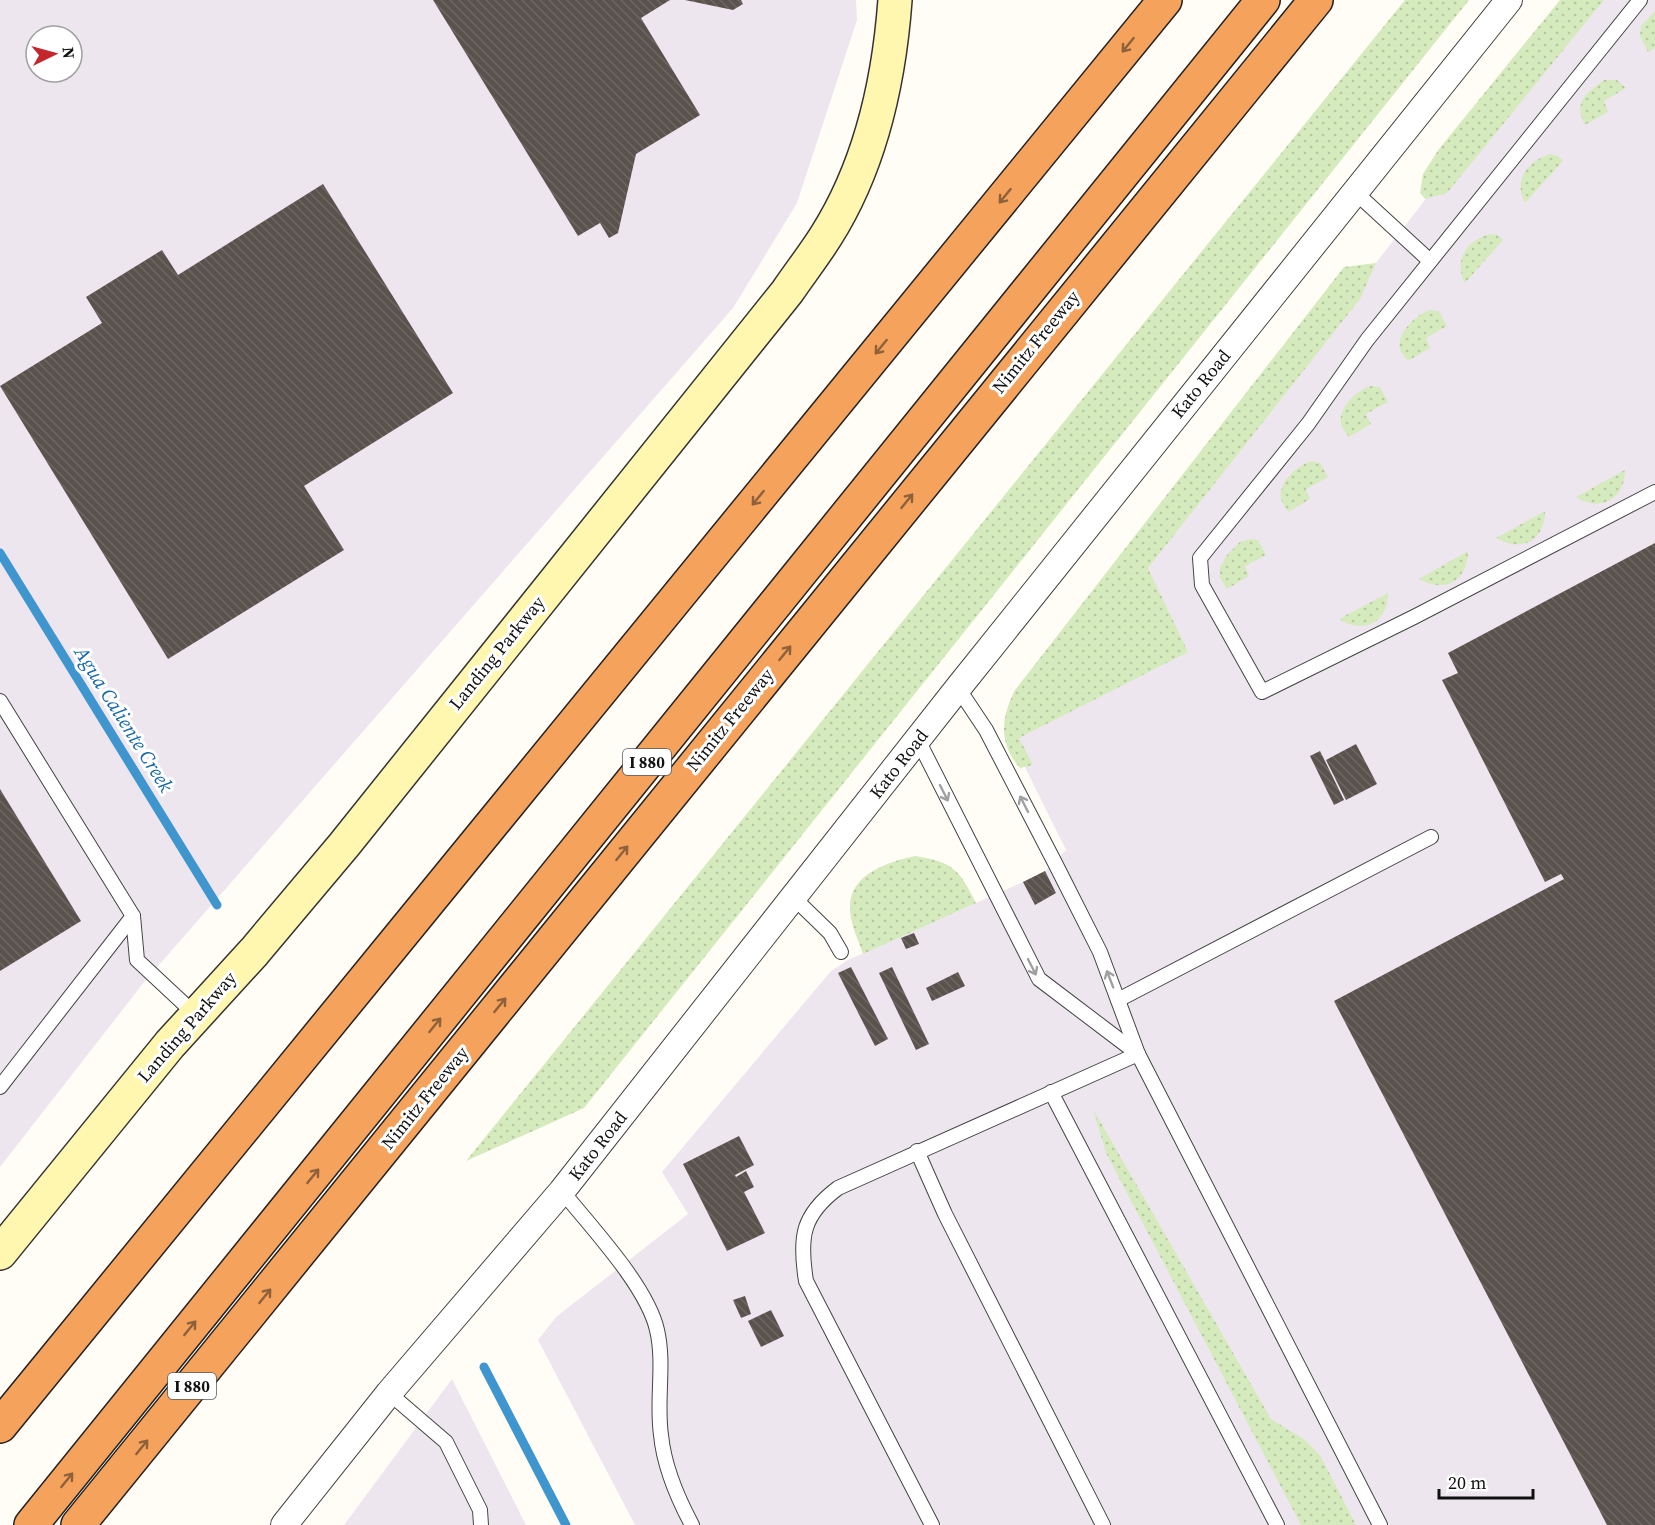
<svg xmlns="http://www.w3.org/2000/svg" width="1655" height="1525" viewBox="0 0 1655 1525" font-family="'Source Serif 4',serif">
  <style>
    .industrial { fill: #eee6ef; fill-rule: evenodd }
    .garden { fill: url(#garden-dots) }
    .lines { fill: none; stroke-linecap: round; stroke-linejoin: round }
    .stream { stroke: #3f96cf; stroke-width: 9 }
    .building { fill: url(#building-back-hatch) }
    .lane-casing { stroke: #444; stroke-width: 16 }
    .street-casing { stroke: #444; stroke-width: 28 }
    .secondary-casing { stroke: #333; stroke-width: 36 }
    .highway-casing { stroke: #222; stroke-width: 36 }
    .lane { stroke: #fff; stroke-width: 14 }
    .street { stroke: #fff; stroke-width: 26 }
    .secondary { stroke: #fff6b0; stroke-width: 33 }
    .highway { stroke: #f5a25d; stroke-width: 33 }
    .oneway { stroke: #8e613b }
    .oneway2 { stroke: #a0a0a0 }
    .labels { text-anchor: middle; stroke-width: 6; stroke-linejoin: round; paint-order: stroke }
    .shield { fill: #fff; stroke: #585858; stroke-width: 1.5 }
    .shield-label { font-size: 16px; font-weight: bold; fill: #111 }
    .street-label { font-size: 18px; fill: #111; stroke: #fff }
    .water-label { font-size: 20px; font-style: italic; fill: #1768a6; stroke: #fff }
  </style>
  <defs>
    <pattern id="garden-dots" width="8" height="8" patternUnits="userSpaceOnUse" patternTransform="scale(1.5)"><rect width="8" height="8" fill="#d5ebbd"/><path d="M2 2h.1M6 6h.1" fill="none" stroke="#b6c8a1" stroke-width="1.8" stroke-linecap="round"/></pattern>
    <pattern id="building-back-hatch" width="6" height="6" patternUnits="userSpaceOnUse" patternTransform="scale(1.5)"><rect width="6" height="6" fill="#5a524d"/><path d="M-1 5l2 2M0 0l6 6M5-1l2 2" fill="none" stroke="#6d6662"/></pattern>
  </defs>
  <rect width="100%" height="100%" fill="#fffdf5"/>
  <g class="industrial">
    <path d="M 0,0 L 856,0 L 857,20 L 797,203 L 733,308 L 145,981 L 0,1167 ZM 36,36 L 72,36 L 72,72 L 36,72 Z"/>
    <polygon points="1577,0 1655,0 1655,1525 635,1525 538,1340 556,1317 688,1214 662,1172 831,971 848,960 1023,882 1045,871 1066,850 1011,739 1139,567 1418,209"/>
    <polygon points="452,1379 526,1525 344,1525"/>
  </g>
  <g class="garden">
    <polygon points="1405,0 1469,0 584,1108 466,1161"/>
    <polygon points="1560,0 1604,0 1447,193 1425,199 1420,193 1423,174 1439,149"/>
    <polygon points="1655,11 1655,48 1648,52 1640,36 1641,26"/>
    <path d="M 1604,80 L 1617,80 L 1626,88 L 1604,101 L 1608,112 L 1585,125 C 1573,101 1586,94 1604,80 Z"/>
    <path d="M 1550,154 L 1558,156 L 1563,161 L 1525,203 C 1513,181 1527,161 1550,154 Z"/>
    <path d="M 1490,234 L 1498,235 L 1503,240 L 1465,283 C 1453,260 1467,240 1490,234 Z"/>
    <path d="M 1376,263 L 1360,299 L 1148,568 L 1188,652 L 1019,738 L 1033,765 L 1020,768 C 998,743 1001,718 1015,690 L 1344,267 Z"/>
    <path d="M 1430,310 L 1439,311 L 1447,326 L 1426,338 L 1430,348 L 1408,361 C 1406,358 1401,353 1400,349 C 1396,333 1417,314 1430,310 Z"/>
    <path d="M 1371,386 L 1380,387 L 1388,402 L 1366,414 L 1371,424 L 1349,437 C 1346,433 1342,428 1341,424 C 1338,407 1357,390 1371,386 Z"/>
    <path d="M 1311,461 L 1320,463 L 1328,477 L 1306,489 L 1310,499 L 1288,512 C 1286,508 1282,503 1281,499 C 1278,482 1297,466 1311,461 Z"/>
    <path d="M 1625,470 C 1625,499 1601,513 1576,497 Z"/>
    <path d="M 1545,511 C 1545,541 1521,553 1496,538 Z"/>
    <polygon points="1250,539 1258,540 1266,555 1245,566 1249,576 1227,589 1220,578 1220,567 1227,555 1240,542"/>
    <path d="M 1468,551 C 1468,581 1444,594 1419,579 Z"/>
    <path d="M 1388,593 C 1388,622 1364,635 1339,619 Z"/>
    <path d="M 915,856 C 953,862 959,869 976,903 L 863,954 C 858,939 850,924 850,908 C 849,874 888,862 915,856 Z"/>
    <polygon points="1093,1109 1271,1419 1305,1440 1320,1455 1356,1525 1301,1525 1106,1153"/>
  </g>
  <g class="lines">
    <g class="stream">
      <polyline points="0,553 217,905"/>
      <polyline points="484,1367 566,1525"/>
    </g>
  </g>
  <g class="building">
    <polygon points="433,0 670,0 641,18 700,115 636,154 618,233 609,238 600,223 578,236"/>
    <polygon points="685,0 741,0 743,4 733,10"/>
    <polygon points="323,184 453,393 304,486 344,550 168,659 0,386 102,323 86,297 162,250 178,275"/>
    <polygon points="1655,543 1655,1525 1607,1525 1334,1001 1564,879 1561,874 1545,882 1442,680 1458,673 1448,653"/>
    <polygon points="1356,744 1377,784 1346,800 1326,760"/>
    <polygon points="1320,751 1344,800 1334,805 1310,756"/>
    <polygon points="0,789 81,921 0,971"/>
    <polygon points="1045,871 1056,893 1035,905 1023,882"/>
    <polygon points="914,933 919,944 906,949 901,938"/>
    <polygon points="851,967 888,1039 875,1046 838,973"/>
    <polygon points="892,967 929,1044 916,1050 879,973"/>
    <polygon points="958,972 965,986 932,1001 926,988"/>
    <polygon points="739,1136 754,1165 735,1175 736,1177 746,1171 754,1187 744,1192 765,1233 727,1251 683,1164"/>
    <polygon points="745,1296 751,1314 741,1318 733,1300"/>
    <polygon points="771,1310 784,1336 761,1347 748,1321"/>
  </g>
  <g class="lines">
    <defs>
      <g id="lane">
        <polyline points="1640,0 1367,340 1308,424 1200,558 1202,585 1262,692 1414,617 1655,492"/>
        <polyline points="1355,192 1430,261"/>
        <polyline points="958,688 986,730 1055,863 1100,952 1138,1054 1380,1525"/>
        <polyline points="0,701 133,916 137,960 196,1015"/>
        <polyline points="918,740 1039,979 1138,1054"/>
        <polyline points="794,898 830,933 841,952"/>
        <polyline points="1118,1000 1431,837"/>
        <polyline points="0,1087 133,916"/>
        <polyline points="1051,1092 1277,1525"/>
        <polyline points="917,1151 945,1214 1103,1525"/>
        <path d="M 562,1191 C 591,1227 647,1286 657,1330 C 665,1364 656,1400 661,1435 C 664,1466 677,1497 692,1525"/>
        <polyline points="389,1393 446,1442 480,1510 481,1525"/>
        <path d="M 932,1525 L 806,1281 C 799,1237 802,1215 838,1188 L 1138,1054"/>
      </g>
      <polyline id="street" points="284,1525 389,1393 562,1191 958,688 1509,0"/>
      <path id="secondary" d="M 0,1253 L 170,1044 L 254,952 L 344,845 L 787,292 C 800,273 814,255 826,236 C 871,165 889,82 895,0"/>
      <g id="highway">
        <polyline points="0,1426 1165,0"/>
        <polyline points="31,1525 1263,0"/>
        <polyline points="78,1525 1316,0"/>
      </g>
    </defs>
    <use href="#lane" class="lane-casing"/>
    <use href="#street" class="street-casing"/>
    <use href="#secondary" class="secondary-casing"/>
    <use href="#highway" class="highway-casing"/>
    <use href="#lane" class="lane"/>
    <use href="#street" class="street"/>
    <use href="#secondary" class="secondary"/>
    <use href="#highway" class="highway"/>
  </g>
  <defs><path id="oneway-shaft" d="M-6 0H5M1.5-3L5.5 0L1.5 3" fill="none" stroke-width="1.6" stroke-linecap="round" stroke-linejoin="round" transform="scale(1.5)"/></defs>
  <g class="oneway">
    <use href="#oneway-shaft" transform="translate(1128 45) rotate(129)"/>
    <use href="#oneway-shaft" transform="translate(1005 196) rotate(129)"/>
    <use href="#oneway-shaft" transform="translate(881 347) rotate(129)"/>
    <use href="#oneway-shaft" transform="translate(758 498) rotate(129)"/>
    <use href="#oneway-shaft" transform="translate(907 501) rotate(-51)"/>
    <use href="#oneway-shaft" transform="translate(785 653) rotate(-51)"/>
    <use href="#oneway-shaft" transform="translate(622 853) rotate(-51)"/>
    <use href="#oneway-shaft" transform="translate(500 1005) rotate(-51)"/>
    <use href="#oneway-shaft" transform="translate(435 1025) rotate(-51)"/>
    <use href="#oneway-shaft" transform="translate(313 1176) rotate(-51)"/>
    <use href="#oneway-shaft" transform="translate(265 1296) rotate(-51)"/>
    <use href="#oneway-shaft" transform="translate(190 1328) rotate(-51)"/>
    <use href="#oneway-shaft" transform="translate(142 1447) rotate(-51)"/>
    <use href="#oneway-shaft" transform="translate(67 1480) rotate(-51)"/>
  </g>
  <g class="oneway2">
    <use href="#oneway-shaft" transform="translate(944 793) rotate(63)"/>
    <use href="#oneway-shaft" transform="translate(1024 804) rotate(-117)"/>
    <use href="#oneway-shaft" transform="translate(1032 967) rotate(63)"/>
    <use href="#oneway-shaft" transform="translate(1110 979) rotate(-111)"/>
  </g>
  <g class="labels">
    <g class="shield">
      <rect x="623" y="749" width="48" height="26" rx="4.5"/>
      <rect x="168" y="1373" width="48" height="26" rx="4.5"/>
    </g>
    <g class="shield-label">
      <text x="647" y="768">I 880</text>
      <text x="192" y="1392">I 880</text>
    </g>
    <g class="street-label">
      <text transform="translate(1036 342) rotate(-51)" y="6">Nimitz Freeway</text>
      <text transform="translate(1201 384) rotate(-51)" y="6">Kato Road</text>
      <text transform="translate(497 653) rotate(-51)" y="6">Landing Parkway</text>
      <text transform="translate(730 720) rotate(-51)" y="6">Nimitz Freeway</text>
      <text transform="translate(899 764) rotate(-52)" y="6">Kato Road</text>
      <text transform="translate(187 1027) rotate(-49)" y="6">Landing Parkway</text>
      <text transform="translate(425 1098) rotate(-51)" y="6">Nimitz Freeway</text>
      <text transform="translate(598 1146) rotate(-52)" y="6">Kato Road</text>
    </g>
    <g class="water-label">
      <text transform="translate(124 719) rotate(58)" y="7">Agua Caliente Creek</text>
    </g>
  </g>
  <g transform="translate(54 54) rotate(85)"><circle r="28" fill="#ffffff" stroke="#a0a0a0" stroke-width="1.5"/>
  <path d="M0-4.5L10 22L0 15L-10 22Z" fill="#c4262e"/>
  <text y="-9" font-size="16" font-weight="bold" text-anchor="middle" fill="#111111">N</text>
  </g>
  <path d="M1439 1489v9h94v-9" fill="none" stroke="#111111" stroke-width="3"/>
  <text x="1448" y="1489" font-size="18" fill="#111111" stroke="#ffffff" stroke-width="4.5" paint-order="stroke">20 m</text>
</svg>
